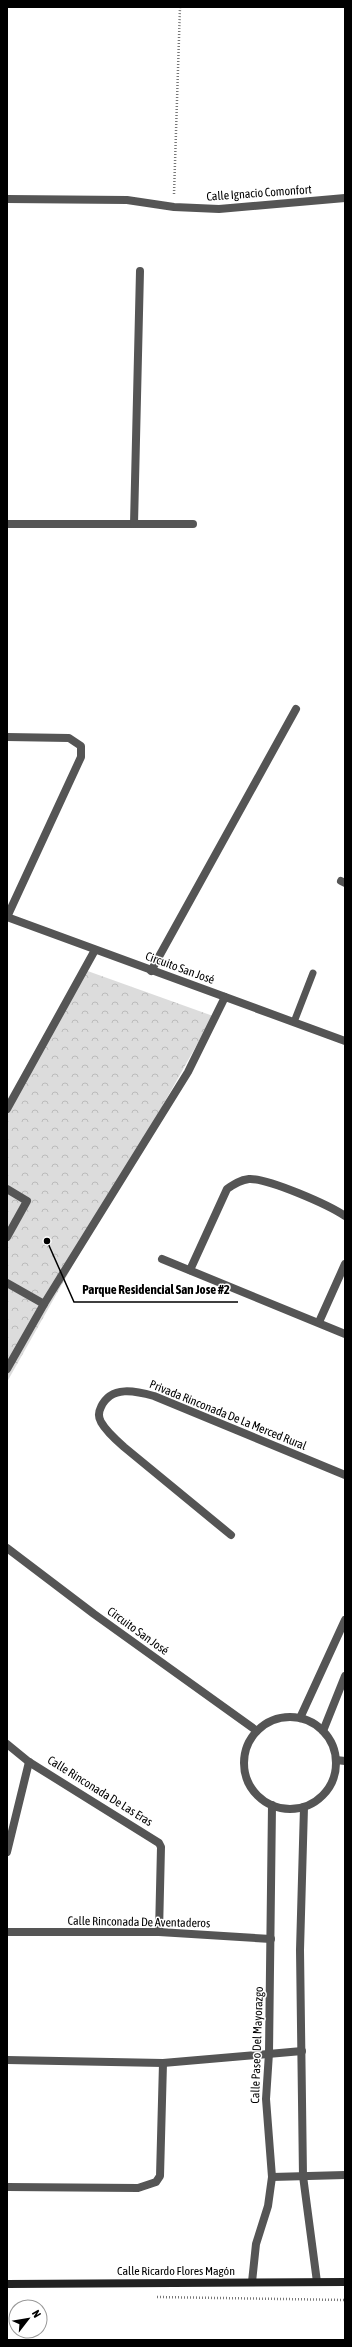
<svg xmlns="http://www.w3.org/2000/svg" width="352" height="2347" viewBox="0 0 352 2347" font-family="'Asap Condensed',sans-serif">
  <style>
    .park { fill: url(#park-crowns) }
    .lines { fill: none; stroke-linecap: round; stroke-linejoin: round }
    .path { stroke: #777; stroke-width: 2.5; stroke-dasharray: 1 2; stroke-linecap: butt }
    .lane { stroke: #555; stroke-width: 7 }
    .street { stroke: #555; stroke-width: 8 }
    .secondary { stroke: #222; stroke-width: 8 }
    .labels { text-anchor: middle; stroke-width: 3; stroke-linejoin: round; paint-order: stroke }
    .street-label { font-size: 12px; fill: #000; stroke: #fff }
    .leader { fill: none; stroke: #000; stroke-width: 1.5 }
    .callout-dot { fill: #000; stroke: #fff; stroke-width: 1.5 }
    .callout-label { font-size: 13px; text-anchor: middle; font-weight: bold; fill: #000; stroke: #fff; stroke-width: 3; stroke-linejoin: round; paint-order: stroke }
  </style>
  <defs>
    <pattern id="park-crowns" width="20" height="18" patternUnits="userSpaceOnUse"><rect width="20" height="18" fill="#dcdcdc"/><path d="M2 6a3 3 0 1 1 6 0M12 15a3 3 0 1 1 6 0" fill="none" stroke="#bbb"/></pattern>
  </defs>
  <rect width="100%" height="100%" fill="#fff"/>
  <polygon class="park" points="82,969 213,1016 7,1382 7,1100"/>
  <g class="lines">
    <g class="path">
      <polyline points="174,194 180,7"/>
      <polyline points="157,2297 345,2300"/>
    </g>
    <polyline class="lane" points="294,1022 313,973"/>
    <g class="street">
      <polyline points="7,199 127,200 174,207 219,209 345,198"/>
      <polyline points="7,524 193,524"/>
      <polyline points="134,524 140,271"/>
      <polyline points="7,737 69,738 81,746 81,757 7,917"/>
      <polyline points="341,881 345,883"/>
      <polyline points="7,917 345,1041"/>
      <polyline points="151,971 296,709"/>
      <polyline points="7,1109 95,950"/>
      <polyline points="7,1189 27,1201 7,1237"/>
      <polyline points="162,1259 345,1334"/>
      <path d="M 190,1270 L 227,1189 C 234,1184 240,1180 249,1179 C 268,1178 329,1205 345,1216"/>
      <polyline points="7,1283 44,1304"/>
      <polyline points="319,1322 345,1264"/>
      <polyline points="7,1369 44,1304 188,1072 225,997"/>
      <path d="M 231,1535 L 124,1447 C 116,1440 106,1431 101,1422 C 98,1417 99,1411 101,1407 C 111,1385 136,1391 154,1396 L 345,1475"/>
      <polyline points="7,1548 94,1614 257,1731"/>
      <circle cx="290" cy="1763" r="46"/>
      <polyline points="300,1718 345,1620"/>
      <polyline points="323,1731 345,1676"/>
      <polyline points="7,1744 29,1762 159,1843 161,1847 159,1932"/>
      <polyline points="336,1760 345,1761"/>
      <polyline points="304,1807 300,1950 303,2176 317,2282"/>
      <polyline points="7,1852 29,1762"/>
      <polyline points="7,1932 159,1932 271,1939"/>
      <polyline points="7,2060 163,2063 302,2051"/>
      <polyline points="272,2177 345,2175"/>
      <polyline points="7,2187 138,2188 156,2182 160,2176 163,2063"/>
      <polyline points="252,2282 256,2244 268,2206 272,2177 266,2099 269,2053 272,1805"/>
    </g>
    <polyline class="secondary" points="7,2284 345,2282"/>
  </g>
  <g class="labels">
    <g class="street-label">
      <text transform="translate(259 193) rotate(-4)" y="4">Calle Ignacio Comonfort</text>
      <text transform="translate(180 968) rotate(20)" y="4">Circuito San José</text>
      <text transform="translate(228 1415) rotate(22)" y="4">Privada Rinconada De La Merced Rural</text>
      <text transform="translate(138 1631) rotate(36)" y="4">Circuito San José</text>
      <text transform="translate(100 1791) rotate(32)" y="4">Calle Rinconada De Las Eras</text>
      <text transform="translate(139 1922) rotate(1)" y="4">Calle Rinconada De Aventaderos</text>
      <text transform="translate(257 2045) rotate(-88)" y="4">Calle Paseo Del Mayorazgo</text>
      <text x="176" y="2275">Calle Ricardo Flores Magón</text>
    </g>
  </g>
  <path class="leader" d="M47 1241L74 1302H238"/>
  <circle class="callout-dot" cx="47" cy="1241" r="4"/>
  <g class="callout-label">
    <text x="156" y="1294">Parque Residencial San Jose #2</text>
  </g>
  <rect width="352" height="2347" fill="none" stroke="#000000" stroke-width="16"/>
  <g transform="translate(28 2319) rotate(59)"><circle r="19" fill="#ffffff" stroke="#999999"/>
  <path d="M0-3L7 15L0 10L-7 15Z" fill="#000000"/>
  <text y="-6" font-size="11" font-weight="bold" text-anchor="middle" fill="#000000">N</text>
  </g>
</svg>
